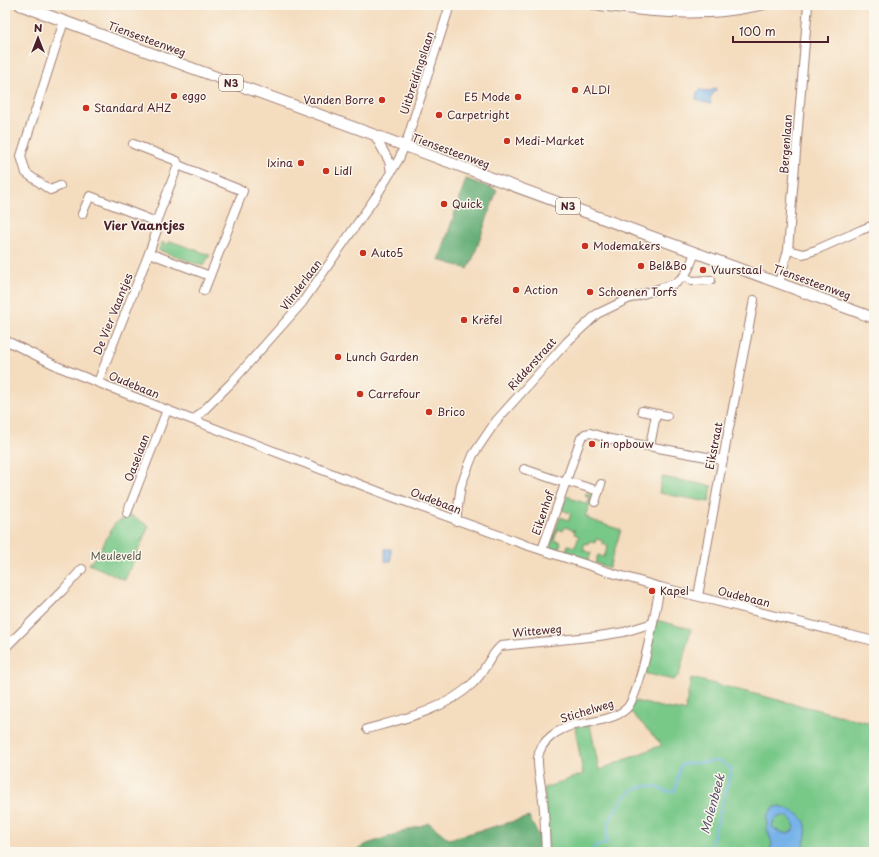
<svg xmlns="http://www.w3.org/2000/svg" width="879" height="857" viewBox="0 0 879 857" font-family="'Playpen Sans',sans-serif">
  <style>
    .green { fill: #78c888; stroke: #61745a }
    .forest { fill: #62ac74; stroke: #566650 }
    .water { fill: #77b3e9; stroke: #60698a; fill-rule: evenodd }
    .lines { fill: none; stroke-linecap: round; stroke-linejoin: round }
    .stream { stroke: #77b3e9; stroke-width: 2 }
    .minor-casing { stroke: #9f7e74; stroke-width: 10 }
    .major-casing { stroke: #9f7e74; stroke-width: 12 }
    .minor { stroke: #fff; stroke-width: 8 }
    .major { stroke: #fff; stroke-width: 10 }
    .poi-dot { fill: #c8321e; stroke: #fbf7ec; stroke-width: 1.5 }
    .labels { text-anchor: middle; stroke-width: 3; stroke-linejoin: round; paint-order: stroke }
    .shield { fill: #fbf7ec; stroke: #7f6065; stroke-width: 1 }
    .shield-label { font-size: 10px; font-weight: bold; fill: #4a1f2b }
    .street-label { font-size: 11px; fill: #4a1f2b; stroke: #fbf7ec }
    .poi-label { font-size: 11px; fill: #4a1f2b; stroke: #fbf7ec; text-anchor: start }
    .park-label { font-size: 11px; fill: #5a5a4c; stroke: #fbf7ec }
    .neighbourhood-label { font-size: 12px; font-weight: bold; fill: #4a1f2b; stroke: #fbf7ec }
    .water-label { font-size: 12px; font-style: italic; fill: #5a536e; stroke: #fbf7ec }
  </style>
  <rect width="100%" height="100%" fill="#fbf7ec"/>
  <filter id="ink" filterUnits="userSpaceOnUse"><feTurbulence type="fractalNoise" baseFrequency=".025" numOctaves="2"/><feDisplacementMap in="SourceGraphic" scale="8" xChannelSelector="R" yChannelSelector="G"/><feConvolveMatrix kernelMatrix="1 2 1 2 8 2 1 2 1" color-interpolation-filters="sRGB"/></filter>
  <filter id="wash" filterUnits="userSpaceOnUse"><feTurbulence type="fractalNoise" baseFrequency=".012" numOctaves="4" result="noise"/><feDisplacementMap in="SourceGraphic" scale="16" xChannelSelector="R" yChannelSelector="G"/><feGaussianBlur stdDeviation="0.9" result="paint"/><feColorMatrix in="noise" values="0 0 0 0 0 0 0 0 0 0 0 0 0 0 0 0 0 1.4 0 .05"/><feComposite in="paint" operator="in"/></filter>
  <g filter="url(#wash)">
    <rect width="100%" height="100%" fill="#f4dcbe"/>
    <g class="green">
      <polygon points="170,241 210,255 203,266 159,250 162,242 168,245"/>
      <polygon points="662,477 712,486 709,502 659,493"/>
      <polygon points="586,493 592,495 590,502 591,502 585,516 589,517 588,519 621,530 609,568 595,563 598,555 604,557 608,546 602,543 603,541 596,539 595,543 589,541 588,544 585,543 583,550 591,553 588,561 565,553 568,545 575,547 579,536 574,534 575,531 565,527 563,531 558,529 554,540 561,542 558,551 552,548 550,546 560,517 569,520 571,513 562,510 567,496 570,497 570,498 588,504 590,498 585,496"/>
      <polygon points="130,515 149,526 125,580 89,564 98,554 115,523"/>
      <polygon points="656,620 691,629 679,675 673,680 643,673"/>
      <polygon points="691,678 874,724 874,852 549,852 544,788 583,774 575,727 590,724 599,770 662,745 629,710 634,701 671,709 685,711"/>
    </g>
    <g class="forest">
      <polygon points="466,179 497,190 474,256 468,269 439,260"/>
      <polygon points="529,817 543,844 544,852 354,852 367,844 429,823 449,839"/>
    </g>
    <g class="water">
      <polygon points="716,88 716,90 710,98 711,104 699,101 696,99 697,92 699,90 710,91"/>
      <rect x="385" y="549" width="6" height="12"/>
      <path d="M 780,806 C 809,816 811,825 801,852 L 770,852 L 772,843 L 767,829 L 767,816 L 773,808 ZM 781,816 C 790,816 793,820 795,828 L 788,834 L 780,832 L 772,827 L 774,820 Z"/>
    </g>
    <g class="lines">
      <path class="stream" d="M 594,852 L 593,849 L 596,845 L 602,845 L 607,842 C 605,821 623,788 647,786 C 656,785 662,790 670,792 L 675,791 L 680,767 L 683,764 L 719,761 L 732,769 L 709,852"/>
    </g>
  </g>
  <g filter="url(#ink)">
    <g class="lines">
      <defs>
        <g id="minor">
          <path d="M 593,5 C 631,10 668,15 706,13 C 725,13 745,9 764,5"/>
          <polyline points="375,136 389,161 391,172"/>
          <polyline points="178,165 243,191 204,291"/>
          <polyline points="60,186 50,190 26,173 21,156 64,21"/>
          <polyline points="82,214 90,196 156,222 178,165 177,161 133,144"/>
          <polyline points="788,250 803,254 816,250 861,230 874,225"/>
          <polyline points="149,253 210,276"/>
          <polyline points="684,276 692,281 711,280"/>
          <polyline points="779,283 788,250 808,5"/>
          <polyline points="5,340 59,367 167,410 390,496 526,545 612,573 660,587 874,641"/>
          <polyline points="98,382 149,253 157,230 156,222"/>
          <polyline points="642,411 667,416"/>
          <polyline points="194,420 231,383 302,303 377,195 399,159 408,137 450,5"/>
          <polyline points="650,446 656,414"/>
          <polyline points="524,469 565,483"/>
          <polyline points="566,481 599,491"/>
          <polyline points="595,502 601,484"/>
          <polyline points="127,513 167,410"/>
          <polyline points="456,521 461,485 473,455 496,421 522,392 567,342 597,314 628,299 676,283 684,276 689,268 695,253"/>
          <polyline points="542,550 581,438 585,434 590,433 610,439 723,460"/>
          <polyline points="698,596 721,469 754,300"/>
          <polyline points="5,648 63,590 82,569"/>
          <path d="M 367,729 C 403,719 445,710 473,683 C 485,672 489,656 501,646 L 599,636 L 624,632 L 653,623"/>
          <path d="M 546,852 C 545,835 545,817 543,800 C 542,790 537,768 538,758 C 540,740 559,729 574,725 C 590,722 614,720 626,709 C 641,695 655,611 660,587"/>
        </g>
        <polyline id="major" points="20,5 874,318"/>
      </defs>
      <use href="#minor" class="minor-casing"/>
      <use href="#major" class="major-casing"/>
      <use href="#minor" class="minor"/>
      <use href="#major" class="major"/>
    </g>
  </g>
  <g class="poi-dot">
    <circle cx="575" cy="90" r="4"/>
    <circle cx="174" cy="96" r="4"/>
    <circle cx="518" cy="97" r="4"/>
    <circle cx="382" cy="100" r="4"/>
    <circle cx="86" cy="108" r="4"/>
    <circle cx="439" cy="115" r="4"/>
    <circle cx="507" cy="141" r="4"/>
    <circle cx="301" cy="163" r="4"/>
    <circle cx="326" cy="171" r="4"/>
    <circle cx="444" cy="204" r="4"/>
    <circle cx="585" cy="246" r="4"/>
    <circle cx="363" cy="253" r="4"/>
    <circle cx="641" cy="266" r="4"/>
    <circle cx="703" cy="270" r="4"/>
    <circle cx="516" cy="290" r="4"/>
    <circle cx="590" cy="292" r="4"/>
    <circle cx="464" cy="320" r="4"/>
    <circle cx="338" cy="357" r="4"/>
    <circle cx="360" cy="394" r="4"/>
    <circle cx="429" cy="412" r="4"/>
    <circle cx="592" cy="444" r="4"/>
    <circle cx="652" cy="591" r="4"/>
  </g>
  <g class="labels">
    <g class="shield">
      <rect x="219" y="75" width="24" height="16" rx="3"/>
      <rect x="556" y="198" width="24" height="16" rx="3"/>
    </g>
    <g class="shield-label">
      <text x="231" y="87">N3</text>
      <text x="568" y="210">N3</text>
    </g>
    <g class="street-label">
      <text transform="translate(147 39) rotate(20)" y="4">Tiensesteenweg</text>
      <text transform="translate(417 73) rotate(-72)" y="4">Uitbreidingslaan</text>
      <text transform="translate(786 144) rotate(-86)" y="4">Bergenlaan</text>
      <text transform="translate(451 151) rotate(20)" y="4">Tiensesteenweg</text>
      <text transform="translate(812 282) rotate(20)" y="4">Tiensesteenweg</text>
      <text transform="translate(301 285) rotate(-53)" y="4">Vlinderlaan</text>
      <text transform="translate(113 314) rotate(-68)" y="4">De Vier Vaantjes</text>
      <text transform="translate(532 364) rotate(-48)" y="4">Ridderstraat</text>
      <text transform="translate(134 385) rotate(22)" y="4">Oudebaan</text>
      <text transform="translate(714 446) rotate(-79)" y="4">Eikstraat</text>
      <text transform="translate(137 458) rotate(-69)" y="4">Oaselaan</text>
      <text transform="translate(436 501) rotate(21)" y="4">Oudebaan</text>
      <text transform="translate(543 513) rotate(-71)" y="4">Eikenhof</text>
      <text transform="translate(744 597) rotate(14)" y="4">Oudebaan</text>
      <text transform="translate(537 631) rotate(-5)" y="4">Witteweg</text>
      <text transform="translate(587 711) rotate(-17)" y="4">Stichelweg</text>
    </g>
    <g class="poi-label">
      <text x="583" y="94">ALDI</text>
      <text x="182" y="100">eggo</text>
      <text x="510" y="101" text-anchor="end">E5 Mode</text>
      <text x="374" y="104" text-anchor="end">Vanden Borre</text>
      <text x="94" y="112">Standard AHZ</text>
      <text x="447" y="119">Carpetright</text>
      <text x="515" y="145">Medi-Market</text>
      <text x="293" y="167" text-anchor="end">Ixina</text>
      <text x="334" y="175">Lidl</text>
      <text x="452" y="208">Quick</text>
      <text x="593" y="250">Modemakers</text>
      <text x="371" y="257">Auto5</text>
      <text x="649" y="270">Bel&amp;Bo</text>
      <text x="711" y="274">Vuurstaal</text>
      <text x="524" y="294">Action</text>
      <text x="598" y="296">Schoenen Torfs</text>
      <text x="472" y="324">Krëfel</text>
      <text x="346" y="361">Lunch Garden</text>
      <text x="368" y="398">Carrefour</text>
      <text x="437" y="416">Brico</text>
      <text x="600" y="448">in opbouw</text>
      <text x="660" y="595">Kapel</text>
    </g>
    <g class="park-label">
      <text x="116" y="560">Meuleveld</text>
    </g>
    <g class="neighbourhood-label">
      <text x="144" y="230">Vier Vaantjes</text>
    </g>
    <g class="water-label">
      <text transform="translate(713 804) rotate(-75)" y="4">Molenbeek</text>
    </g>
  </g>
  <rect width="879" height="857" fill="none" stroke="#fbf7ec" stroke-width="20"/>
  <g transform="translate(38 38)" stroke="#fbf7ec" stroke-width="3" paint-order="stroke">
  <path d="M0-3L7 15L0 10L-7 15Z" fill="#4a1f2b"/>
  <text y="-6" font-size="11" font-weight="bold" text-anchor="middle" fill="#4a1f2b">N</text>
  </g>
  <path d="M733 36v6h95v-6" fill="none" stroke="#4a1f2b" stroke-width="2"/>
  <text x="739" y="36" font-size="12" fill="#4a1f2b" stroke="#fbf7ec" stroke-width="3" paint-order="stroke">100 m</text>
</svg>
